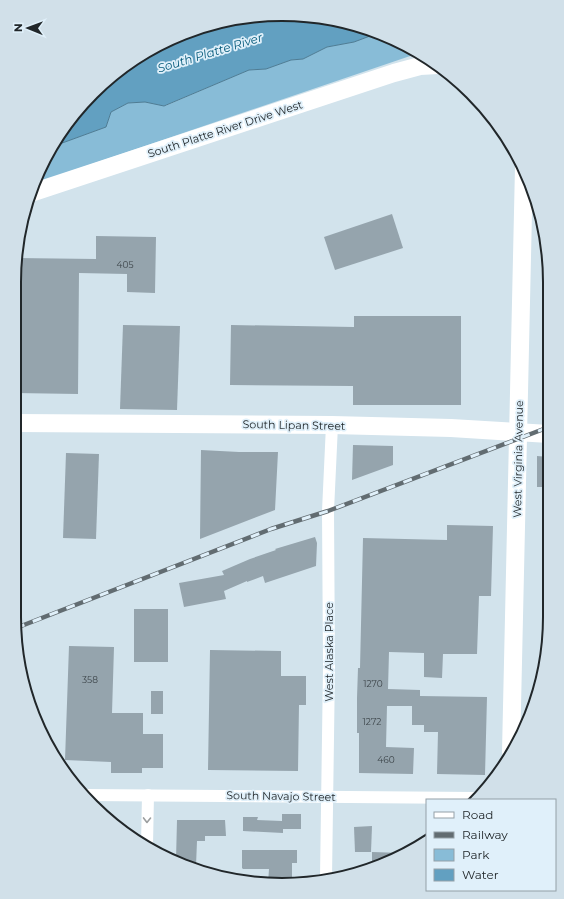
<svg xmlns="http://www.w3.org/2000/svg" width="564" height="899" viewBox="0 0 564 899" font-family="Montserrat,sans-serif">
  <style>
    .green { fill: #88bcd7 }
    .water { fill: #62a0c1; stroke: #4e7c94 }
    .building { fill: #95a4ad }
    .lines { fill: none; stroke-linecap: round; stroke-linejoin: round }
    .street { stroke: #fff; stroke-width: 12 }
    .secondary { stroke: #fff; stroke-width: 18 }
    .rail-casing { stroke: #626c71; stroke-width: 4.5 }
    .rail { stroke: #e0f0fa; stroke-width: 3; stroke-dasharray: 9; stroke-linecap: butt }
    .oneway { stroke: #9b9e9f }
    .labels { text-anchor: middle; stroke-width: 3.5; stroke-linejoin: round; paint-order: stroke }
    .number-label { font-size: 9px; fill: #3e464b }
    .street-label { font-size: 11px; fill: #21272a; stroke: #e0f0fa }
    .water-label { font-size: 12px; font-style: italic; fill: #065a7b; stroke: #e0f0fa }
    .rim { fill: none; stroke: #21272a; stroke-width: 2 }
  </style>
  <rect width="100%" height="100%" fill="#d2e3ec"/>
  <polygon class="green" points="378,33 401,42 419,53 33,184 34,180 54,146 106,127 111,112 128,103 145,102 165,106 249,70 266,69 291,60 303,59 327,47 354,42"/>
  <polygon class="water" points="300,15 352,23 378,33 354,42 327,47 303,59 291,60 266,69 249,70 164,106 145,102 128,103 111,112 106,127 54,146 70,119 105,80 148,50 196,28 247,16"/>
  <g class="building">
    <polygon points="392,214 403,248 335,270 324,237"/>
    <polygon points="96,236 156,237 155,293 127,292 127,274 79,273 78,394 15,393 16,258 96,259"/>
    <polygon points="354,316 461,316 461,405 353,405 353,386 230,385 231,325 354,327"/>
    <polygon points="123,325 180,326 177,410 120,409"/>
    <polygon points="353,445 393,446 393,465 352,480"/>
    <polygon points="201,450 239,452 278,452 275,510 200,539"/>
    <polygon points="66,453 99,454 96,539 63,538"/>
    <polygon points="537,456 549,457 548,487 537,487"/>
    <polygon points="447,525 493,526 491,596 479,596 477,654 443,654 442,678 424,677 424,653 389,652 388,689 420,690 420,696 487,697 485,775 437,774 438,732 424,732 424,725 412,725 412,706 387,706 386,747 414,748 413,774 359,773 359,733 357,733 357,698 358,668 360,668 363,538 447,540"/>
    <polygon points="315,537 317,543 316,566 265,583 263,576 247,582 247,581 224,591 226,599 184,607 179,583 224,575 222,571 250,559 276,550 275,549"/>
    <rect x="134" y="609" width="34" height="53"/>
    <polygon points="69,646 114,647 112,713 143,713 143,734 163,734 163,768 142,768 142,773 111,773 111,762 65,760"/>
    <polygon points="210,650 281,651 281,676 306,676 306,705 299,705 298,771 208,770"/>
    <rect x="151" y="691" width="12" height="23"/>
    <polygon points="282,814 301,814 301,829 283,829 283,833 243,831 243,817 258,817 257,820 282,821"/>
    <polygon points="177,820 225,820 226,836 205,836 205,841 197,841 196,866 186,865 176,860"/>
    <polygon points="372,826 371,852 355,852 354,827"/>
    <polygon points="242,850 297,850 297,863 292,863 292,882 268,884 269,869 243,869 242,868"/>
    <polygon points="372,852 402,853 372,867"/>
  </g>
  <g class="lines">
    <g class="street">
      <polyline points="86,795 475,798"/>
      <polyline points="147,845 148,795"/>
      <polyline points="326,878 329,667 328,511 332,425"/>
    </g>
    <g class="secondary">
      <polyline points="31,193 394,73 420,66 438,65"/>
      <polyline points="15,423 332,425 451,428 549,434"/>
      <polyline points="511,752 524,167"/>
    </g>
    <defs>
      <polyline id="rail" points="16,628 271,529 328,511 549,427"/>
    </defs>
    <use href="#rail" class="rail-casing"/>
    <use href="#rail" class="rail"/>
  </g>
  <defs><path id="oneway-chevron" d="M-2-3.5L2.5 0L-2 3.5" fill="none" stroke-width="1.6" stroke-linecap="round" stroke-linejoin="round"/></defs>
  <use class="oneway" href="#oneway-chevron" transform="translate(147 820) rotate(91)"/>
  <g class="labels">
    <g class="number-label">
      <text x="125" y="268">405</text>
      <text x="90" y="683">358</text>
      <text x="373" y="687">1270</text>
      <text x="372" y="725">1272</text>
      <text x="386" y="763">460</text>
    </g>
    <g class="street-label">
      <text transform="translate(225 129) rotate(-18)" y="4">South Platte River Drive West</text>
      <text transform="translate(294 425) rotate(1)" y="4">South Lipan Street</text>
      <text transform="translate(518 459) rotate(-89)" y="4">West Virginia Avenue</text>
      <text transform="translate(329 652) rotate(-90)" y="4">West Alaska Place</text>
      <text transform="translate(281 796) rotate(1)" y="4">South Navajo Street</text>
    </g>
    <g class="water-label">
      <text transform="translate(210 53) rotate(-17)" y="4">South Platte River</text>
    </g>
  </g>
  <path d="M0 0H564V899H0ZM282 21H282A261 261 0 0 1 543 282V617A261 261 0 0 1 282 878H282A261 261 0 0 1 21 617V282A261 261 0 0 1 282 21Z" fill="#d1e0e9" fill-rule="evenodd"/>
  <path class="rim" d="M282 21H282A261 261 0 0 1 543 282V617A261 261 0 0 1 282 878H282A261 261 0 0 1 21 617V282A261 261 0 0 1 282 21Z"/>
  <rect x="426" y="799" width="130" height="92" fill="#e0f0fa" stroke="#94a0a7"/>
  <rect x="434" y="812" width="20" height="6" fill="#ffffff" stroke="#94a0a7"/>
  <text x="462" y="819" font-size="12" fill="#21272a">Road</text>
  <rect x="434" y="832" width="20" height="6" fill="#626c71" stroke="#94a0a7"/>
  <text x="462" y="839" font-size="12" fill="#21272a">Railway</text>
  <rect x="434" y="849" width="20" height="12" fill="#88bcd7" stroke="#94a0a7"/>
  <text x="462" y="859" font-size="12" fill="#21272a">Park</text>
  <rect x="434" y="869" width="20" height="12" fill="#62a0c1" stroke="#94a0a7"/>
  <text x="462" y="879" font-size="12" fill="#21272a">Water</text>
  <g transform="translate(28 28) rotate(271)" stroke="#e0f0fa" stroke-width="3" paint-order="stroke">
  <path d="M0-3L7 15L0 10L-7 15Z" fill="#21272a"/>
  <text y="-6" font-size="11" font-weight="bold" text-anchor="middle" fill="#21272a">N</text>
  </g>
</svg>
